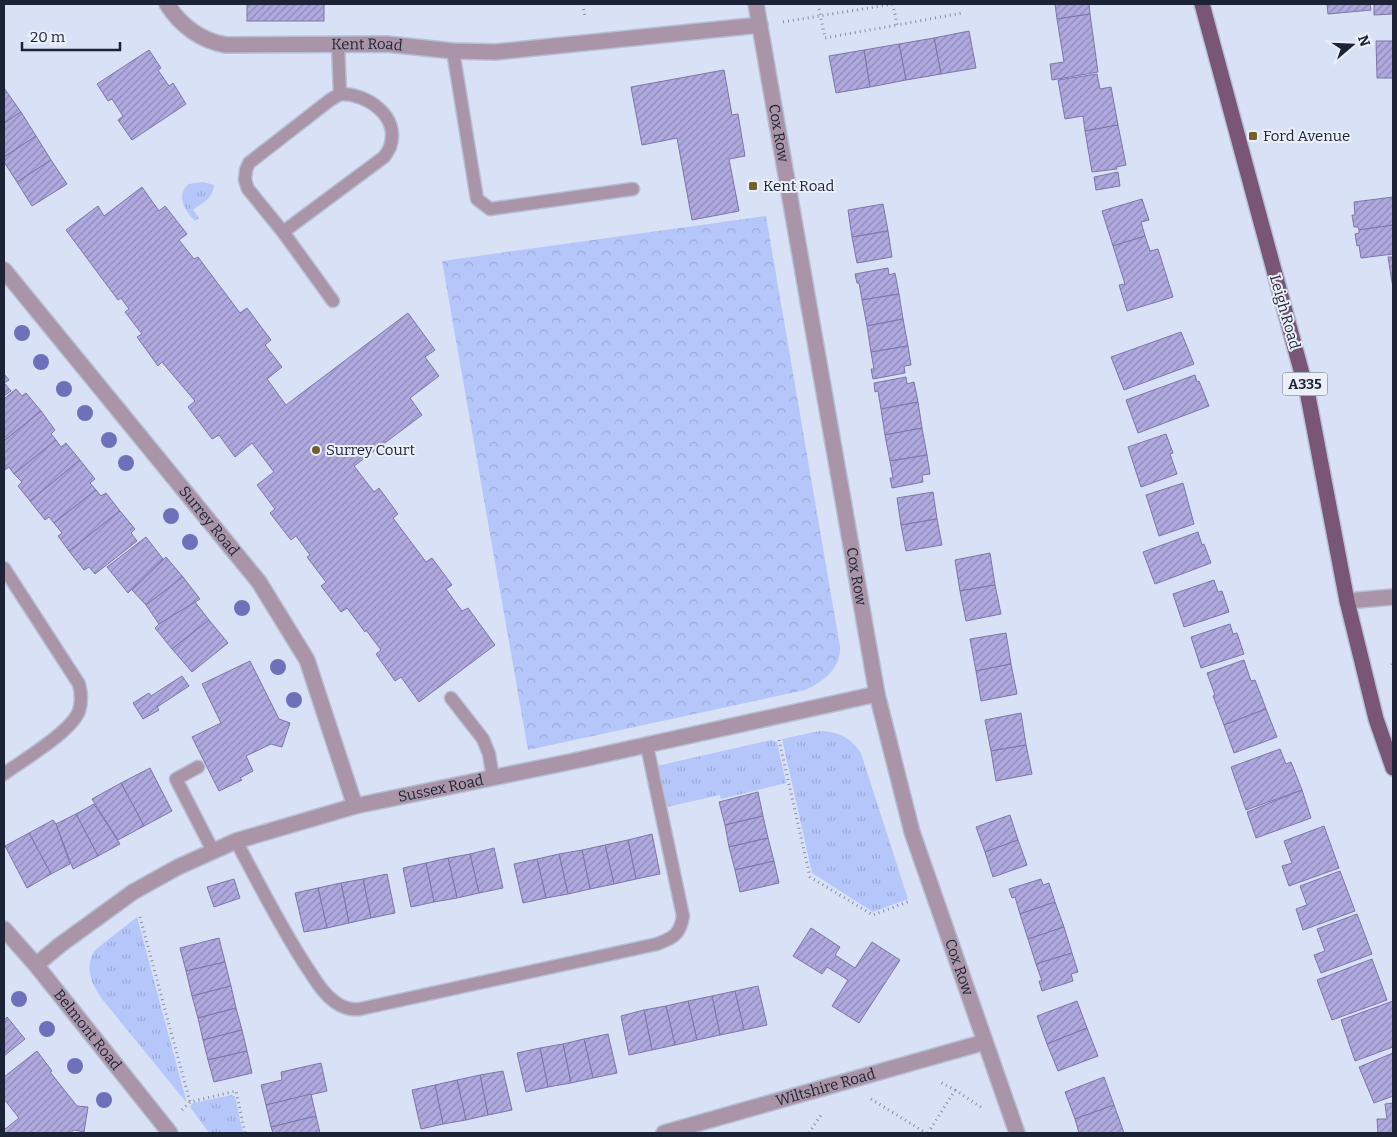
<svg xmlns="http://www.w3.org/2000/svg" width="1397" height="1137" viewBox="0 0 1397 1137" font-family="Bitter,serif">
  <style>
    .grass { fill: url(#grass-tufts) }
    .park { fill: url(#park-crowns) }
    .building { fill: url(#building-hatch); stroke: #7d76a9 }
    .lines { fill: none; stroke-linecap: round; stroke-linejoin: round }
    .lane-casing { stroke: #b7bfd4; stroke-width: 15 }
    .street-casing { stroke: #b7bfd4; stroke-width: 18 }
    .primary-casing { stroke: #b7bfd4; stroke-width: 18 }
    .path { stroke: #878ea3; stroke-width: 3; stroke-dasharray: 1 4; stroke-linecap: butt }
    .lane { stroke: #a995a7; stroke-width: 12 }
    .street { stroke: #a995a7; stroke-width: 15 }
    .primary { stroke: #795676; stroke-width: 15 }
    .tree { fill: #6d71ba }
    .poi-dot { fill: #72602e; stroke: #eaeff9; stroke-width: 2 }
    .labels { text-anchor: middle; stroke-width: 4; stroke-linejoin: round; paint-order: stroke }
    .shield { fill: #eaeff9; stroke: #5a6071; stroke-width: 1 }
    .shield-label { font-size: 14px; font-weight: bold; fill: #1d2337 }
    .street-label { font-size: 15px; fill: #1d2337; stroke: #eaeff9 }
    .poi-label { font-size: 15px; fill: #1d2337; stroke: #eaeff9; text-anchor: start }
  </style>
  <defs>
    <pattern id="grass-tufts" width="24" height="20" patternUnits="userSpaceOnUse" patternTransform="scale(1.25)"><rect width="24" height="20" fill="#b5c7fa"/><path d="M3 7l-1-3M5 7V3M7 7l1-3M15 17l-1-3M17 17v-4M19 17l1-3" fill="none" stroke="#9babd7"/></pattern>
    <pattern id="park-crowns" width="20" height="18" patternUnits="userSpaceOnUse" patternTransform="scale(1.25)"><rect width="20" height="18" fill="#b5c7fa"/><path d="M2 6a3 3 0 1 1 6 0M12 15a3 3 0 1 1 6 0" fill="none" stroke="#9babd7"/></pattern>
    <pattern id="building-hatch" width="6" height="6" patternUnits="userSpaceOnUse" patternTransform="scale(1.25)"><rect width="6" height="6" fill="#afa9df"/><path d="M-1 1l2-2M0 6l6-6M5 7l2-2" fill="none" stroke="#8e89b6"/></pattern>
  </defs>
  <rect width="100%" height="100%" fill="#d9e1f7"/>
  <g class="grass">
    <path d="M 203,182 L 214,185 C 213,199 203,202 193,210 L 199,218 L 195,221 C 185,211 175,195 189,184 Z"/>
    <path d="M 820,731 C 839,732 850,737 861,753 L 908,899 L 873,912 L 812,873 L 782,739 Z"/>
    <polygon points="771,740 777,742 786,783 721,799 720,795 667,807 657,766"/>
    <path d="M 137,917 L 186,1100 L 186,1102 L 102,999 C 91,984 84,966 95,950 Z"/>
    <polygon points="232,1095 235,1097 243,1133 209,1133 190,1107 193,1103"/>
  </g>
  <path class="park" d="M 766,216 L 840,647 C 841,668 823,682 805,690 L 528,750 L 442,261 Z"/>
  <g class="building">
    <rect x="247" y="4" width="77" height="17"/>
    <polygon points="1055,4 1089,4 1090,14 1057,19"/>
    <polygon points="1327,4 1370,4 1371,10 1328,14"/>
    <polygon points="1374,4 1393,4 1393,14 1374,15"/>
    <polygon points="1090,14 1098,72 1052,80 1050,64 1064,62 1057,19"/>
    <polygon points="969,31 976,68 941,74 934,38"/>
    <polygon points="934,38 941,74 906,80 899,44"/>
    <polygon points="1376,41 1393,41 1393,78 1377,78"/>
    <polygon points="899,44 906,80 870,87 864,50"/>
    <polygon points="149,50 161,68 158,70 169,86 173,83 186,104 132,140 118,120 123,116 112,99 108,101 97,84"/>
    <polygon points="864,50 870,87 836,93 829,56"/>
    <polygon points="724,70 732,115 738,114 745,156 729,159 739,211 692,220 677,138 642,145 631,87"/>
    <polygon points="1097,74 1100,89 1111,87 1118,125 1085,131 1083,116 1065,119 1058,80"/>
    <polygon points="4,88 21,112 4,123"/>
    <polygon points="21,112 36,136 4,157 4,123"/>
    <polygon points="1118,125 1126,165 1116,167 1117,169 1092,172 1085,131"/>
    <polygon points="36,136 51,160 17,182 4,162 4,157"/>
    <polygon points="51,160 67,184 32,206 17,182"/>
    <polygon points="1118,172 1120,186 1096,190 1094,177"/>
    <polygon points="142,187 159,211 165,206 187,234 179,240 194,259 198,257 240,313 247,308 271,340 265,345 282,367 267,379 286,405 408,313 435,350 425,357 439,376 410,398 422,415 354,466 374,492 379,488 398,514 393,518 426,562 432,558 452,585 446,589 462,611 468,608 495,645 419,702 401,677 395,681 376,654 381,650 366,630 365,632 347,608 341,612 321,586 326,582 307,557 310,555 296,536 291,540 270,513 275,509 257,485 274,472 252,443 235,457 219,435 212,439 188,407 195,401 162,362 158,366 137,337 142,334 125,312 129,309 121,298 118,300 66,230 98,206 104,216"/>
    <polygon points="1393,197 1393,225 1359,230 1358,227 1354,227 1352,215 1355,215 1354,202"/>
    <polygon points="1142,199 1149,220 1141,222 1145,236 1113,246 1102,211"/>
    <polygon points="883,204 888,231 852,237 848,210"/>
    <polygon points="1393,225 1393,254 1361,258 1359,245 1357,246 1355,234 1359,233 1359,230"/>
    <polygon points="888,231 892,257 857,263 852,237"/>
    <polygon points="1145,236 1150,251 1158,249 1173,297 1127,311 1119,285 1125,284 1113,246"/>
    <polygon points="1388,257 1393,257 1393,288"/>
    <polygon points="888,268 889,275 895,273 899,294 862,300 859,283 857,283 855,274"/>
    <polygon points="899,294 903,319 867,326 862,300"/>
    <polygon points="903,319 908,346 871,352 867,326"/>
    <polygon points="1181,332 1194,364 1124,390 1111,357"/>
    <polygon points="908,346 911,365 904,366 905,373 873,379 871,369 874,369 871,352"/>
    <polygon points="4,374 9,380 4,383 11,391 4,396"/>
    <polygon points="1195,375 1197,382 1199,381 1209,406 1138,433 1126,400"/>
    <polygon points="906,377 907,384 914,382 918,402 881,409 878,391 875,392 874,383"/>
    <polygon points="16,389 22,396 26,393 41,411 4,441 4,399"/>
    <polygon points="918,402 922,428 885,435 881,409"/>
    <polygon points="41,411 55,430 51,434 56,440 14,474 9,467 5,470 4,441"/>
    <polygon points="922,428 927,455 890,461 885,435"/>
    <polygon points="1166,434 1173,453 1170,454 1177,474 1141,487 1128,447"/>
    <polygon points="56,440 61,447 66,443 80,460 30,501 18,486 22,482 14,474"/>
    <polygon points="927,455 930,474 922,475 923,482 892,488 890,478 893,478 890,461"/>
    <polygon points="80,460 95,479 90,483 96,490 54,523 49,517 45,520 30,501"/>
    <polygon points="1183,483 1194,524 1159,536 1146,495"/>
    <polygon points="96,490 101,496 106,493 120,511 69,551 58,536 62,533 54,523"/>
    <polygon points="933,492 937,519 901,525 897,498"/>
    <polygon points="120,511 135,529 131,533 137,541 95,574 89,567 84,570 69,551"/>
    <polygon points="937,519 942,545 906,551 901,525"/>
    <polygon points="1198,532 1202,545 1204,544 1211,563 1155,584 1143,552"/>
    <polygon points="146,537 163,559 128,593 107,567"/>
    <polygon points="990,553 995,585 960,591 955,560"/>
    <polygon points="166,557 183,577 146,605 132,590"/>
    <polygon points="183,577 200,599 159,624 146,605"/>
    <polygon points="1214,580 1218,592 1222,591 1229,612 1184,627 1173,594"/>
    <polygon points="995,585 1001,614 966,621 960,591"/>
    <polygon points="195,602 209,620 172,649 155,628 159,624"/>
    <polygon points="209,620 228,643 192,672 172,649"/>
    <polygon points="1230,624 1233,634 1237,633 1244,654 1201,668 1191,637"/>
    <polygon points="1006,633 1011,664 976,671 970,639"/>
    <polygon points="1244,660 1251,681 1255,680 1266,709 1224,725 1213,696 1215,695 1207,673"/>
    <polygon points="250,661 279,719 290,723 282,747 271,744 246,756 253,771 240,778 242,780 219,791 192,737 221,723 202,684"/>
    <polygon points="1011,664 1017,694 981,701 976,671"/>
    <polygon points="182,676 189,686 157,707 159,710 143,719 133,703 149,693 151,696"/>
    <polygon points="1266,709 1277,737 1234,753 1224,725"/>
    <polygon points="1021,713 1026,745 991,751 985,720"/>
    <polygon points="1026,745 1032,774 996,781 991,751"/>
    <polygon points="1280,749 1286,764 1291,762 1302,790 1246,810 1231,767"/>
    <polygon points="150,768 172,811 144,826 121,783"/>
    <polygon points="121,783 144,826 118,840 92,799"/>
    <polygon points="1302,790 1311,818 1256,838 1247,812"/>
    <polygon points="758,792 763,816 725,825 719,802"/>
    <polygon points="94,804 120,844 98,856 76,814"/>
    <polygon points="76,814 98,856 73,869 56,824"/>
    <polygon points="1010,815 1018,840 985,852 976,827"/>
    <polygon points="763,816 768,838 729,847 725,825"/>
    <polygon points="53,820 56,824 70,864 51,874 29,833"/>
    <polygon points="1324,826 1339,868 1289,886 1282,866 1292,863 1284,841"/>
    <polygon points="29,833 51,874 27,888 5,846"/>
    <polygon points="652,834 660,874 636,879 628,840"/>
    <polygon points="768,838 774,861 735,870 729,847"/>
    <polygon points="628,840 636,879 614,884 605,845"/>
    <polygon points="1018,840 1027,865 993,877 985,852"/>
    <polygon points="605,845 614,884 590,889 582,850"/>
    <polygon points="494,848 503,888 479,893 470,854"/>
    <polygon points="582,850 590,889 568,894 559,854"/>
    <polygon points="470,854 479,893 457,898 448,858"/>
    <polygon points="559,854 568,894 546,898 537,859"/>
    <polygon points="448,858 457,898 434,902 426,863"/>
    <polygon points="537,859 546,898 523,903 514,864"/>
    <polygon points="774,861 779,883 740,892 735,870"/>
    <polygon points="426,863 434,902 411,907 403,868"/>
    <polygon points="1340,871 1355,911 1303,930 1296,909 1307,905 1300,886"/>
    <polygon points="387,874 395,913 371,918 363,879"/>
    <polygon points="234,879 240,898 214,907 207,887"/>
    <polygon points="363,879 371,918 349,923 341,883"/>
    <polygon points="1041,879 1043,885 1049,883 1055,902 1020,914 1015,897 1012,898 1009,889"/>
    <polygon points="341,883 349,923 327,928 318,888"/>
    <polygon points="318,888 327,928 304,932 295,893"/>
    <polygon points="1055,902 1064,927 1028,939 1020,914"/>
    <polygon points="1357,914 1372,954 1321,973 1314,955 1325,951 1317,929"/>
    <polygon points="1064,927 1072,953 1036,964 1028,939"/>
    <polygon points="811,928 840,947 835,955 855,968 872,942 900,960 859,1023 832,1006 848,980 827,967 822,974 793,956"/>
    <polygon points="219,938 225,962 186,971 180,948"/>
    <polygon points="1072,953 1078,972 1071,974 1073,981 1042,991 1039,981 1042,981 1036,964"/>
    <polygon points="1372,959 1387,1000 1332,1020 1317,980"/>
    <polygon points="225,962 231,986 192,996 186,971"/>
    <polygon points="231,986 236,1008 198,1018 192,996"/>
    <polygon points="758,986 767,1025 744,1030 735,991"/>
    <polygon points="735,991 744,1030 720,1035 712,996"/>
    <polygon points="712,996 720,1035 697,1040 688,1001"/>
    <polygon points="688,1001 697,1040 675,1045 666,1006"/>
    <polygon points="1077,1001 1087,1028 1047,1044 1037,1016"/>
    <polygon points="1393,1001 1393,1047 1355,1061 1341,1020"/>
    <polygon points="666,1006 675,1045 652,1050 644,1010"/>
    <polygon points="236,1008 242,1030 203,1040 198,1018"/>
    <polygon points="644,1010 652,1050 629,1055 621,1016"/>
    <polygon points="7,1017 25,1039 4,1056 4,1020"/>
    <polygon points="1087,1028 1098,1056 1058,1071 1047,1044"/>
    <polygon points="242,1030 247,1051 208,1060 203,1040"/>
    <polygon points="608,1034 617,1073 593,1078 584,1039"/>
    <polygon points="584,1039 593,1078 571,1083 563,1044"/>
    <polygon points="563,1044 571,1083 548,1087 540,1048"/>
    <polygon points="540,1048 548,1087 526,1092 517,1053"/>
    <polygon points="37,1051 52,1071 50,1072 77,1106 88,1107 84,1132 74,1130 70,1133 4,1133 4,1130 19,1118 4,1099 4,1077"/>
    <polygon points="247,1051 252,1073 214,1082 208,1060"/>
    <polygon points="1393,1053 1393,1096 1374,1103 1359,1067"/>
    <polygon points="321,1063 327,1091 266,1105 261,1085 282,1080 281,1072"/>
    <polygon points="503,1071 512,1110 488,1115 480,1075"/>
    <polygon points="480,1075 488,1115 466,1120 457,1080"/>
    <polygon points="1104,1077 1114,1105 1075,1119 1065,1092"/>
    <polygon points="457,1080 466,1120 443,1124 435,1085"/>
    <polygon points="435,1085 443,1124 421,1129 412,1090"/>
    <polygon points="311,1094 316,1116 271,1127 266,1105"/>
    <polygon points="1393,1103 1393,1133 1378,1133 1377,1119 1387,1119 1385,1104"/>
    <polygon points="1114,1105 1124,1133 1079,1133 1075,1119"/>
    <polygon points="316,1116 320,1133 273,1133 271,1127"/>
  </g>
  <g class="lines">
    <defs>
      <g id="lane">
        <polyline points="453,51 477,199 490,209 633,189"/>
        <path d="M 283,232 L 384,157 C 386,154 389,150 390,147 C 401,116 366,93 340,94"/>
        <polyline points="333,301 283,232 248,189 245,180 246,170 249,163 330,100 340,94 338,44"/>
        <path d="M 4,568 L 79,684 C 81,692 82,702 79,711 C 71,732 23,760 4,774"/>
        <polyline points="451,698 483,739 489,754 493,778"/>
        <polyline points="198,767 176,779 213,851"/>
        <path d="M 236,841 C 259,884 280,926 306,966 C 315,979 322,993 335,1002 C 343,1008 351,1010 360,1009 L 657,944 C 673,938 680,935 683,916 L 647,746"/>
      </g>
      <g id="street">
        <path id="s1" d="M 167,4 C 180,25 201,41 226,45 L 387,44 L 453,51 L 496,52 L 760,25"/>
        <path id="s2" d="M 756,4 L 877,694 L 912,832 L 1017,1133"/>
        <path id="s3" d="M 4,270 L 259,582 L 307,660 L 355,806"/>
        <polyline points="1347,601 1393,597"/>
        <path id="s4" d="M 4,929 L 36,965 L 170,1133"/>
        <path id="s5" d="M 36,965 L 60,945 L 133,892 L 178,867 L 236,841 L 355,806 L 574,761 L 877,694"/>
        <path id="s6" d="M 664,1133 L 985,1042"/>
      </g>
      <polyline id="primary" points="1202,4 1308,396 1347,601 1376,719 1393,768"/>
    </defs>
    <use href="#lane" class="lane-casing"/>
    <use href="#street" class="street-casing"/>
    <use href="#primary" class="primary-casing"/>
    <g class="path">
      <polyline points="583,4 585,18"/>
      <polyline points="818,4 825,38 897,25"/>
      <polyline points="893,4 897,25 962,13"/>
      <polyline points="783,22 893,4"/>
      <polyline points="1392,665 1393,662"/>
      <polyline points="779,740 810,877 873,915 910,901"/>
      <polyline points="140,917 190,1102"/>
      <polyline points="955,1090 981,1107"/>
      <polyline points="871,1099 926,1133"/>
      <polyline points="182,1110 190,1102 236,1091 245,1133"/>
      <polyline points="809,1133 821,1115"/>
      <polyline points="928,1133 955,1090 938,1081"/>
    </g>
    <use href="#lane" class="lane"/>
    <use href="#street" class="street"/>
    <use href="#primary" class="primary"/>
  </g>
  <g class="tree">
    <circle cx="22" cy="333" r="8"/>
    <circle cx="41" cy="362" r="8"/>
    <circle cx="64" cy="389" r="8"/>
    <circle cx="85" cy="413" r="8"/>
    <circle cx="109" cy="440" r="8"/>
    <circle cx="126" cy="463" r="8"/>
    <circle cx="171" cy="516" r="8"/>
    <circle cx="190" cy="542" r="8"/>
    <circle cx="242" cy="608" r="8"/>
    <circle cx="278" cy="667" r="8"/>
    <circle cx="294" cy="700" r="8"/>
    <circle cx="19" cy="999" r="8"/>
    <circle cx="47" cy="1029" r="8"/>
    <circle cx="75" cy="1066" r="8"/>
    <circle cx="104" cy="1100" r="8"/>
  </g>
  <g class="poi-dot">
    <rect x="1248" y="131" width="10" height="10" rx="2.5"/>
    <rect x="748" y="181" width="10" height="10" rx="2.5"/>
    <circle cx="316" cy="450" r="5"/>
  </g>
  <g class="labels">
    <rect class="shield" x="1282.5" y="372.5" width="45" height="23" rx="4"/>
    <g class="shield-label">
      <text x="1305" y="389">A335</text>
    </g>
    <g class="street-label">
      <text dy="5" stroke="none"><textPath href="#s1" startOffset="215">Kent Road</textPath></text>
      <text dy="5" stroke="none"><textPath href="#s2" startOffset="131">Cox Row</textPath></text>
      <text transform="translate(1285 312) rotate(74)" y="5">Leigh Road</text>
      <text dy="5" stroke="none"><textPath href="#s3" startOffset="324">Surrey Road</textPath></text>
      <text dy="5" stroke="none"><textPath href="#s2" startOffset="581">Cox Row</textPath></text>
      <text dy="5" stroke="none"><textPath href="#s5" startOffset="448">Sussex Road</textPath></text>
      <text dy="5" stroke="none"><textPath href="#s2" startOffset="986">Cox Row</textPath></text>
      <text dy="5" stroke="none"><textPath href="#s4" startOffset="131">Belmont Road</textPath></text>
      <text dy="5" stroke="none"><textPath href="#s6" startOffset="168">Wiltshire Road</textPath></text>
    </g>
    <g class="poi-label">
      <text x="1263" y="141">Ford Avenue</text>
      <text x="763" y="191">Kent Road</text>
      <text x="326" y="455">Surrey Court</text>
    </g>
  </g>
  <rect width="1397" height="1137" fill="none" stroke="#1d2337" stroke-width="10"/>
  <g transform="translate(1352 45) rotate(71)" stroke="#eaeff9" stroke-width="4" paint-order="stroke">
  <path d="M0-4L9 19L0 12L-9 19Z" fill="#1d2337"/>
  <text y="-8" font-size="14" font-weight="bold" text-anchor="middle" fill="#1d2337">N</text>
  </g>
  <path d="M22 42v8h98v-8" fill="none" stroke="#1d2337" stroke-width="2.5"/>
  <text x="30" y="42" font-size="15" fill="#1d2337" stroke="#eaeff9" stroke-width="4" paint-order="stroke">20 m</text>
</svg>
